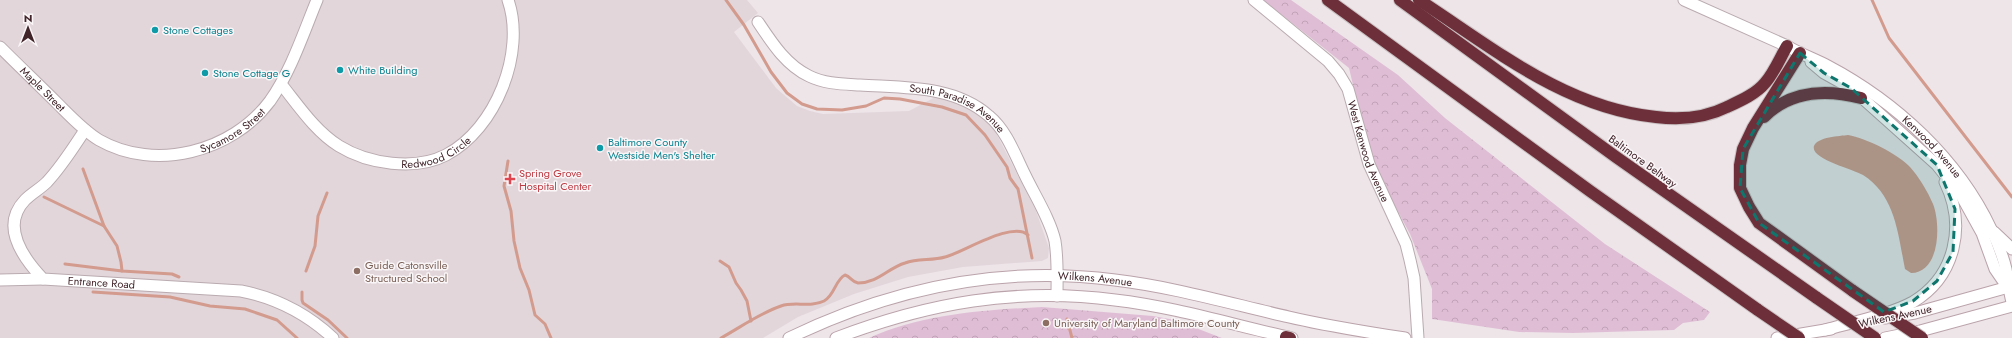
<svg xmlns="http://www.w3.org/2000/svg" width="2012" height="338" viewBox="0 0 2012 338" font-family="Jost,sans-serif">
  <style>
    .built { fill: #e2d6db }
    .forest { fill: url(#forest-crowns) }
    .water { fill: #d39b8d }
    .lines { fill: none; stroke-linecap: round; stroke-linejoin: round }
    .stream { stroke: #d39b8d; stroke-width: 3 }
    .minor-casing { stroke: #baabb0; stroke-width: 13 }
    .tertiary-casing { stroke: #baabb0; stroke-width: 13 }
    .secondary-casing { stroke: #baa3aa; stroke-width: 13 }
    .motorway-casing { stroke: #cac2c3; stroke-width: 14 }
    .minor { stroke: #fff; stroke-width: 11 }
    .tertiary { stroke: #fff; stroke-width: 11 }
    .secondary { stroke: #fff; stroke-width: 11 }
    .motorway { stroke: #6d2f3a; stroke-width: 12 }
    .motorway-bridge-casing { stroke: #cac2c3; stroke-width: 14; stroke-linecap: butt }
    .motorway-bridge { stroke: #6d2f3a; stroke-width: 12 }
    .marked { fill: #0f766e; fill-opacity: 0.2; stroke: #0f766e; stroke-width: 3; stroke-dasharray: 8 5; stroke-linejoin: round }
    .culture-dot { fill: #0f9aa8; stroke: #faf6f8; stroke-width: 1.5 }
    .health-dot { fill: #e0444e; stroke: #faf6f8; stroke-width: 1.5 }
    .education-dot { fill: #8d6e63; stroke: #faf6f8; stroke-width: 1.5 }
    .labels { text-anchor: middle; stroke-width: 3; stroke-linejoin: round; paint-order: stroke }
    .culture-label { font-size: 11px; fill: #0d838f; stroke: #faf6f8; text-anchor: start }
    .street-label { font-size: 11px; fill: #41242a; stroke: #faf6f8 }
    .health-label { font-size: 11px; fill: #be3a42; stroke: #faf6f8; text-anchor: start }
    .education-label { font-size: 11px; fill: #785e54; stroke: #faf6f8; text-anchor: start }
  </style>
  <defs>
    <pattern id="forest-crowns" width="20" height="18" patternUnits="userSpaceOnUse"><rect width="20" height="18" fill="#dfbed5"/><path d="M2 6a3 3 0 1 1 6 0M12 15a3 3 0 1 1 6 0" fill="none" stroke="#c1a3b7"/></pattern>
  </defs>
  <rect width="100%" height="100%" fill="#eee5e9"/>
  <polygon class="built" points="0,0 747,0 758,13 734,32 776,88 797,106 810,111 823,114 909,111 939,95 960,102 981,115 994,129 1036,211 1049,248 1048,258 1042,261 963,267 908,277 854,294 798,317 763,338 0,338"/>
  <g class="forest">
    <polygon points="1263,0 1291,0 1398,75 1445,118 1605,244 1710,312 1704,320 1683,323 1674,330 1573,333 1519,332 1432,319 1432,289 1410,234 1371,161 1349,68"/>
    <path d="M 1042,307 L 1153,316 L 1175,320 L 1222,338 L 869,338 C 922,314 984,310 1042,307 Z"/>
  </g>
  <path class="water" d="M 1848,135 C 1866,138 1898,154 1910,167 C 1919,177 1928,192 1933,204 C 1941,224 1940,273 1911,273 L 1905,269 C 1898,235 1896,196 1863,175 C 1853,169 1810,159 1814,146 C 1817,137 1840,136 1848,135 Z"/>
  <g class="lines">
    <g class="stream">
      <polyline points="726,0 744,25 771,72 787,93 802,104 817,109 842,110 866,106 884,98 900,99 942,107 966,115 985,135 1007,167 1010,178 1018,189 1032,258"/>
      <polyline points="1872,0 1889,38 2012,197"/>
      <polyline points="508,161 504,186 511,211 514,241 520,268 529,290 535,315 545,324 551,338"/>
      <polyline points="83,169 104,226 117,246 121,262 122,271"/>
      <polyline points="44,197 104,226"/>
      <polyline points="720,261 729,267 736,283 741,290 747,301 751,321"/>
      <polyline points="65,264 122,271 172,274 179,277"/>
      <polyline points="306,271 315,246 318,216 327,193"/>
      <polyline points="93,292 170,297 210,306 245,309 277,320 297,338"/>
      <polyline points="302,292 302,300 303,303 328,320 347,338"/>
      <polyline points="1067,319 1072,338"/>
      <path d="M 721,338 C 741,327 760,313 781,306 C 795,301 810,308 824,301 C 835,295 835,280 845,275 C 851,277 852,282 858,283 C 878,283 888,268 905,263 C 918,258 932,261 945,257 C 962,253 1013,220 1028,235"/>
    </g>
    <defs>
      <g id="minor">
        <path id="s1" d="M 1254,0 L 1328,61 L 1339,74 L 1348,89 L 1369,164 L 1406,244 L 1410,260 L 1414,278 L 1418,338"/>
        <path id="s2" d="M 758,22 C 772,43 786,65 809,76 C 825,84 843,84 860,85 C 904,88 954,85 989,116 C 1007,131 1015,155 1025,175 C 1035,196 1050,219 1055,241 C 1058,259 1057,278 1057,296"/>
        <path id="s3" d="M 0,47 C 19,66 39,85 58,104 C 71,117 84,131 99,140 C 155,172 232,152 270,101 C 291,71 303,34 317,0"/>
        <path id="s4" d="M 281,84 C 298,105 315,131 339,146 C 368,164 415,171 446,155 C 496,129 526,52 508,0"/>
        <path id="s5" d="M 85,130 C 73,148 62,166 47,182 C 40,189 32,193 25,200 C 0,226 23,258 43,279 L 241,291 C 277,298 306,313 333,338"/>
        <polyline points="0,280 43,279"/>
      </g>
      <polyline id="tertiary" points="1684,0 1787,46"/>
      <g id="secondary">
        <path id="s6" d="M 1787,46 C 1800,54 1815,59 1828,66 C 1896,102 1958,159 1991,229 C 1997,241 2003,257 2006,269 C 2008,280 2009,291 2012,302"/>
        <polyline points="1811,62 1824,73 1851,88 1937,165 1961,195 1982,233 1995,269 2006,285"/>
        <polyline points="1994,232 2012,249"/>
        <polyline points="1885,318 1915,313 2012,286"/>
        <path d="M 1825,330 C 1850,323 1892,314 1913,302 C 1956,276 1966,225 1945,182"/>
        <path id="s7" d="M 789,338 C 892,288 1001,265 1115,280 C 1174,287 1232,304 1289,317 C 1327,326 1366,332 1405,338"/>
        <path d="M 836,338 C 928,303 1016,287 1115,300 C 1175,307 1233,325 1292,338"/>
        <polyline points="1777,338 1831,329"/>
        <polyline points="1885,338 1920,331 2012,306"/>
      </g>
      <g id="motorway">
        <polyline points="1328,0 1590,191 1758,310"/>
        <polyline points="1400,0 1616,157 1817,298"/>
        <path d="M 1419,0 C 1493,48 1565,108 1656,117 C 1680,120 1705,118 1727,107 C 1740,101 1756,94 1765,83 C 1774,73 1780,58 1787,46"/>
        <polyline points="1800,53 1753,128 1743,149 1740,165 1740,188 1749,207 1759,223 1853,291"/>
        <path d="M 1764,117 C 1791,90 1826,89 1861,98"/>
        <polyline points="1286,337 1290,338"/>
      </g>
    </defs>
    <use href="#minor" class="minor-casing"/>
    <use href="#tertiary" class="tertiary-casing"/>
    <use href="#secondary" class="secondary-casing"/>
    <use href="#motorway" class="motorway-casing"/>
    <use href="#minor" class="minor"/>
    <use href="#tertiary" class="tertiary"/>
    <use href="#secondary" class="secondary"/>
    <use href="#motorway" class="motorway"/>
    <defs>
      <g id="motorway-bridge">
        <polyline points="1853,291 1922,338"/>
        <polyline points="1817,298 1875,338"/>
        <polyline points="1758,310 1799,338"/>
      </g>
    </defs>
    <use href="#motorway-bridge" class="motorway-bridge-casing"/>
    <use href="#motorway-bridge" class="motorway-bridge"/>
  </g>
  <path class="marked" d="M 1800,53 L 1824,73 L 1851,88 L 1937,165 L 1955,209 L 1953,252 L 1937,281 L 1913,301 L 1884,312 L 1759,223 L 1740,188 L 1743,149 Z"/>
  <g class="culture-dot">
    <circle cx="155" cy="30" r="4"/>
    <circle cx="340" cy="70" r="4"/>
    <circle cx="205" cy="73" r="4"/>
    <circle cx="600" cy="148" r="4"/>
  </g>
  <path class="health-dot" d="M508 173h4v4h4v4h-4v4h-4v-4h-4v-4h4z"/>
  <g class="education-dot">
    <circle cx="357" cy="271" r="4"/>
    <circle cx="1046" cy="323" r="4"/>
  </g>
  <g class="labels">
    <g class="culture-label">
      <text x="163" y="34">Stone Cottages</text>
      <text x="348" y="74">White Building</text>
      <text x="213" y="77">Stone Cottage G</text>
      <text x="608" y="146">Baltimore County<tspan x="608" dy="13">Westside Men's Shelter</tspan></text>
    </g>
    <g class="street-label">
      <text dy="4" stroke="none"><textPath href="#s3" startOffset="60">Maple Street</textPath></text>
      <text dy="4" stroke="none"><textPath href="#s2" startOffset="230">South Paradise Avenue</textPath></text>
      <text dy="4" stroke="none"><textPath href="#s3" startOffset="278">Sycamore Street</textPath></text>
      <text dy="4" stroke="none"><textPath href="#s6" startOffset="178">Kenwood Avenue</textPath></text>
      <text dy="4" stroke="none"><textPath href="#s4" startOffset="188">Redwood Circle</textPath></text>
      <text dy="4" stroke="none"><textPath href="#s1" startOffset="196">West Kenwood Avenue</textPath></text>
      <text transform="translate(1643 161) rotate(36)" y="4">Baltimore Beltway</text>
      <text dy="4" stroke="none"><textPath href="#s7" startOffset="316">Wilkens Avenue</textPath></text>
      <text dy="4" stroke="none"><textPath href="#s5" startOffset="242">Entrance Road</textPath></text>
      <text transform="translate(1895 316) rotate(-12)" y="4">Wilkens Avenue</text>
    </g>
    <g class="health-label">
      <text x="519" y="177">Spring Grove<tspan x="519" dy="13">Hospital Center</tspan></text>
    </g>
    <g class="education-label">
      <text x="365" y="269">Guide Catonsville<tspan x="365" dy="13">Structured School</tspan></text>
      <text x="1054" y="327">University of Maryland Baltimore County</text>
    </g>
  </g>
  <g transform="translate(28 28)" stroke="#faf6f8" stroke-width="3" paint-order="stroke">
  <path d="M0-3L7 15L0 10L-7 15Z" fill="#41242a"/>
  <text y="-6" font-size="11" font-weight="bold" text-anchor="middle" fill="#41242a">N</text>
  </g>
</svg>
